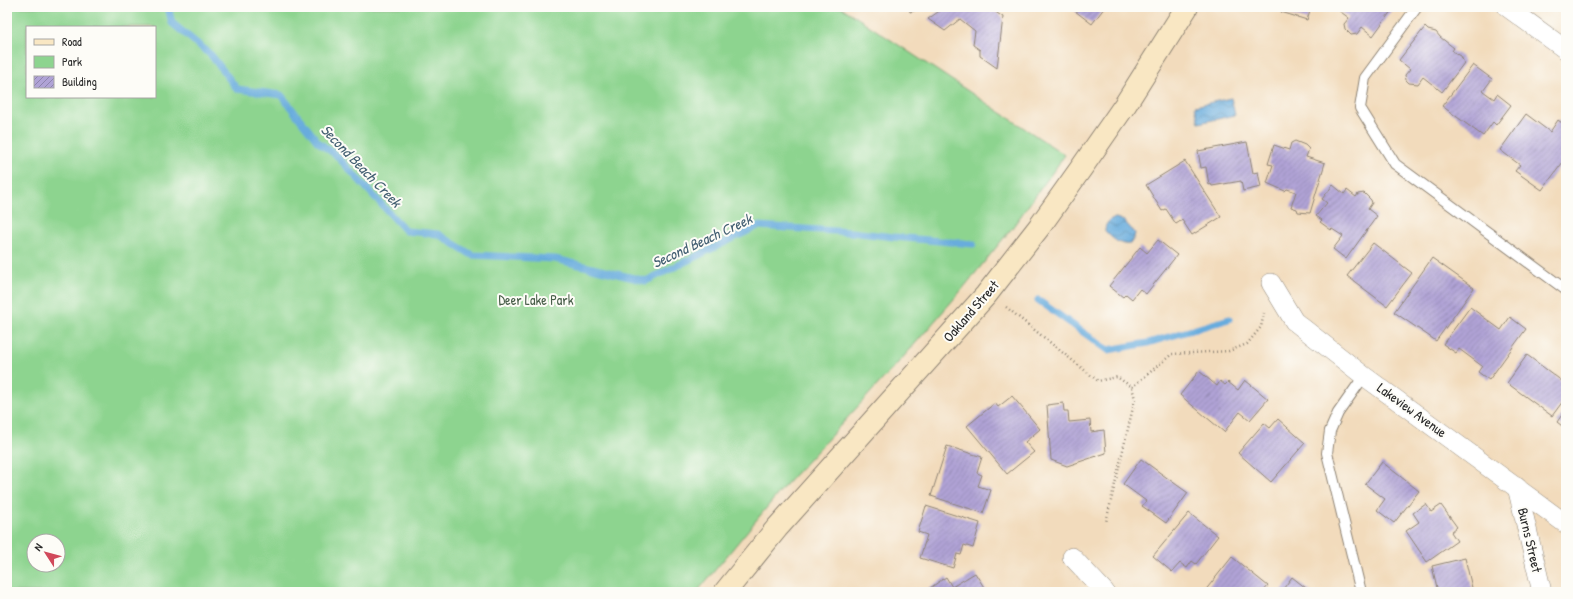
<svg xmlns="http://www.w3.org/2000/svg" width="1573" height="599" viewBox="0 0 1573 599" font-family="'Patrick Hand',sans-serif">
  <style>
    .park { fill: #8dd48f; stroke: #5c805d; fill-rule: evenodd }
    .water { fill: url(#water-waves); stroke: #496c84 }
    .lines { fill: none; stroke-linecap: round; stroke-linejoin: round }
    .stream { stroke: #67acdd; stroke-width: 7 }
    .building { fill: url(#building-hatch) }
    .lane-casing { stroke: #8e8374; stroke-width: 12 }
    .street-casing { stroke: #8e8374; stroke-width: 20 }
    .secondary-casing { stroke: #8e8374; stroke-width: 24 }
    .path { stroke: #8e8374; stroke-width: 2.5; stroke-dasharray: 1 3; stroke-linecap: butt }
    .lane { stroke: #fff; stroke-width: 10 }
    .street { stroke: #fff; stroke-width: 19 }
    .secondary { stroke: #f9e7c3; stroke-width: 22 }
    .labels { text-anchor: middle; stroke-width: 4; stroke-linejoin: round; paint-order: stroke }
    .park-label { font-size: 14px; fill: #485e49; stroke: #fdfcf7 }
    .street-label { font-size: 14px; fill: #2b2b2b; stroke: #fdfcf7 }
    .water-label { font-size: 15px; font-style: italic; fill: #435f72; stroke: #fdfcf7 }
  </style>
  <defs>
    <pattern id="water-waves" width="16" height="10" patternUnits="userSpaceOnUse"><rect width="16" height="10" fill="#67acdd"/><path d="M0 5q4-4 8 0t8 0" fill="none" stroke="#558cb3"/></pattern>
    <pattern id="building-hatch" width="6" height="6" patternUnits="userSpaceOnUse"><rect width="6" height="6" fill="#b0a3d6"/><path d="M-1 1l2-2M0 6l6-6M5 7l2-2" fill="none" stroke="#8f85ae"/></pattern>
  </defs>
  <rect width="100%" height="100%" fill="#fdfcf7"/>
  <filter id="ink" filterUnits="userSpaceOnUse"><feTurbulence type="fractalNoise" baseFrequency=".025" numOctaves="2"/><feDisplacementMap in="SourceGraphic" scale="8" xChannelSelector="R" yChannelSelector="G"/><feConvolveMatrix kernelMatrix="1 2 1 2 8 2 1 2 1" color-interpolation-filters="sRGB"/></filter>
  <filter id="wash" filterUnits="userSpaceOnUse"><feTurbulence type="fractalNoise" baseFrequency=".012" numOctaves="4" result="noise"/><feDisplacementMap in="SourceGraphic" scale="16" xChannelSelector="R" yChannelSelector="G"/><feGaussianBlur stdDeviation="0.9" result="paint"/><feColorMatrix in="noise" values="0 0 0 0 0 0 0 0 0 0 0 0 0 0 0 0 0 1.4 0 .05"/><feComposite in="paint" operator="in"/></filter>
  <g filter="url(#wash)">
    <rect width="100%" height="100%" fill="#f2dbbc"/>
    <path class="park" d="M 7,7 L 841,7 L 1065,155 L 1012,228 L 960,292 L 907,353 L 782,489 L 697,592 L 7,592 ZM 27,27 L 155,27 L 155,97 L 27,97 ZM 34,541 L 58,541 L 58,565 L 34,565 Z"/>
    <g class="water">
      <polygon points="1231,98 1235,115 1199,123 1195,106"/>
      <path d="M 1116,218 L 1124,221 L 1135,233 L 1134,238 L 1130,244 C 1120,246 1112,238 1105,231 C 1105,225 1107,223 1111,219 Z"/>
    </g>
    <g class="lines">
      <g class="stream">
        <polyline points="168,7 172,23 211,55 237,89 281,95 318,142 336,155 406,231 438,234 472,255 555,259 646,281 758,226 851,232 894,237 973,244"/>
        <polyline points="1038,300 1108,350 1148,343 1229,319"/>
      </g>
    </g>
    <g id="blocks">
      <g class="building">
        <polygon points="909,7 928,7 910,12"/>
        <polygon points="945,7 988,7 1003,17 997,68 980,56 980,50 973,45 975,31 960,19 945,31 928,19"/>
        <polygon points="1072,7 1105,7 1092,24 1071,8"/>
        <polygon points="1283,7 1311,7 1307,20 1281,12"/>
        <polygon points="1334,7 1394,7 1373,36 1362,27 1357,34 1351,35 1345,29 1344,24 1349,18"/>
        <polygon points="1425,27 1428,30 1436,32 1440,37 1454,48 1452,51 1461,56 1464,63 1442,92 1423,77 1418,84 1409,83 1406,80 1405,75 1410,69 1399,60"/>
        <polygon points="1473,65 1492,79 1483,91 1494,99 1497,94 1511,105 1496,125 1493,122 1483,136 1442,106"/>
        <polygon points="1526,114 1550,132 1558,120 1566,126 1566,158 1542,190 1515,171 1520,165 1500,150"/>
        <polygon points="1295,141 1305,145 1309,149 1306,157 1325,163 1310,213 1298,212 1297,209 1291,207 1296,192 1287,189 1285,191 1267,183 1273,165 1268,164 1274,145 1289,150 1291,143"/>
        <polygon points="1247,142 1253,173 1258,172 1261,187 1243,191 1241,181 1212,186 1211,184 1209,185 1206,167 1201,168 1198,151"/>
        <polygon points="1185,161 1221,217 1192,235 1182,220 1176,224 1166,209 1162,211 1146,185"/>
        <polygon points="1333,185 1344,194 1347,190 1356,197 1358,194 1364,193 1371,200 1372,203 1368,209 1377,216 1346,259 1333,249 1343,236 1332,229 1331,230 1320,222 1322,220 1316,216 1327,203 1322,199"/>
        <polygon points="1158,240 1177,255 1146,294 1140,289 1132,299 1126,294 1123,297 1109,286 1140,247 1147,253"/>
        <polygon points="1373,243 1412,273 1387,306 1347,276"/>
        <polygon points="1432,258 1474,288 1436,341 1394,312"/>
        <polygon points="1470,307 1501,330 1510,317 1526,329 1489,380 1478,372 1482,366 1459,349 1456,353 1443,344"/>
        <polygon points="1527,355 1566,384 1566,397 1552,416 1507,383"/>
        <polygon points="1199,371 1217,386 1220,381 1225,385 1228,382 1238,390 1245,380 1268,399 1250,420 1240,412 1224,432 1180,395"/>
        <polygon points="1012,396 1040,429 1025,442 1034,452 1007,474 967,426 995,403 998,407"/>
        <polygon points="1063,403 1064,411 1068,411 1069,422 1090,420 1091,432 1104,430 1106,453 1067,466 1051,460 1047,405"/>
        <polygon points="1566,409 1566,429 1557,422"/>
        <polygon points="1278,419 1305,443 1271,482 1238,453 1264,423 1270,428"/>
        <polygon points="947,446 982,457 977,473 982,475 978,486 991,490 983,513 931,496"/>
        <polygon points="1141,459 1188,493 1166,523 1142,506 1146,501 1123,484"/>
        <polygon points="1382,462 1419,491 1394,523 1377,510 1385,499 1365,484"/>
        <polygon points="1426,504 1431,512 1441,505 1457,527 1451,532 1457,541 1427,562 1406,531 1419,522 1413,513"/>
        <polygon points="926,506 980,523 973,548 964,545 961,555 957,554 953,568 920,558 927,535 918,532"/>
        <polygon points="1189,513 1218,536 1196,564 1192,561 1187,568 1180,563 1172,572 1153,556"/>
        <polygon points="1232,557 1268,586 1263,592 1204,592"/>
        <polygon points="1465,558 1473,592 1438,592 1432,566"/>
        <polygon points="975,573 987,592 928,592 927,590 946,577 952,587"/>
        <polygon points="1292,577 1311,592 1281,592"/>
      </g>
    </g>
  </g>
  <g filter="url(#ink)">
    <use href="#blocks" fill-opacity="0" stroke="#8e8374" stroke-width="1"/>
    <g class="lines">
      <defs>
        <g id="lane">
          <polyline points="1417,7 1365,78 1360,108 1395,164 1566,290"/>
          <polyline points="1361,592 1327,453 1330,431 1338,413 1364,376"/>
        </g>
        <g id="street">
          <polyline points="1507,7 1566,50"/>
          <polyline points="1271,283 1294,321 1364,376 1566,524"/>
          <polyline points="1517,487 1542,592"/>
          <polyline points="1072,557 1105,592"/>
        </g>
        <polyline id="secondary" points="725,592 777,528 986,295 1040,226 1082,167 1125,105 1187,7"/>
      </defs>
      <use href="#lane" class="lane-casing"/>
      <use href="#street" class="street-casing"/>
      <use href="#secondary" class="secondary-casing"/>
      <g class="path">
        <polyline points="1006,307 1098,381 1117,377 1132,387 1135,399 1106,522"/>
        <polyline points="1132,387 1172,354 1229,351 1247,344 1261,327 1264,313"/>
      </g>
      <use href="#lane" class="lane"/>
      <use href="#street" class="street"/>
      <use href="#secondary" class="secondary"/>
    </g>
  </g>
  <g class="labels">
    <g class="park-label">
      <text x="536" y="305">Deer Lake Park</text>
    </g>
    <g class="street-label">
      <text transform="translate(971 311) rotate(-49)" y="5">Oakland Street</text>
      <text transform="translate(1412 410) rotate(36)" y="5">Lakeview Avenue</text>
      <text transform="translate(1530 540) rotate(77)" y="5">Burns Street</text>
    </g>
    <g class="water-label">
      <text transform="translate(361 166) rotate(46)" y="5">Second Beach Creek</text>
      <text transform="translate(702 241) rotate(-25)" y="5">Second Beach Creek</text>
    </g>
  </g>
  <rect width="1573" height="599" fill="none" stroke="#fdfcf7" stroke-width="24"/>
  <rect x="26" y="26" width="130" height="72" fill="#fdfcf7" stroke="#a9a8a5"/>
  <rect x="34" y="39" width="20" height="6" fill="#f9e7c3" stroke="#a9a8a5"/>
  <text x="62" y="46" font-size="12" fill="#2b2b2b">Road</text>
  <rect x="34" y="56" width="20" height="12" fill="#8dd48f" stroke="#a9a8a5"/>
  <text x="62" y="66" font-size="12" fill="#2b2b2b">Park</text>
  <rect x="34" y="76" width="20" height="12" fill="url(#building-hatch)" stroke="#a9a8a5"/>
  <text x="62" y="86" font-size="12" fill="#2b2b2b">Building</text>
  <g transform="translate(46 553) rotate(306)"><circle r="19" fill="#fdfcf7" stroke="#a9a8a5"/>
  <path d="M0-3L7 15L0 10L-7 15Z" fill="#d1495b"/>
  <text y="-6" font-size="11" font-weight="bold" text-anchor="middle" fill="#2b2b2b">N</text>
  </g>
</svg>
